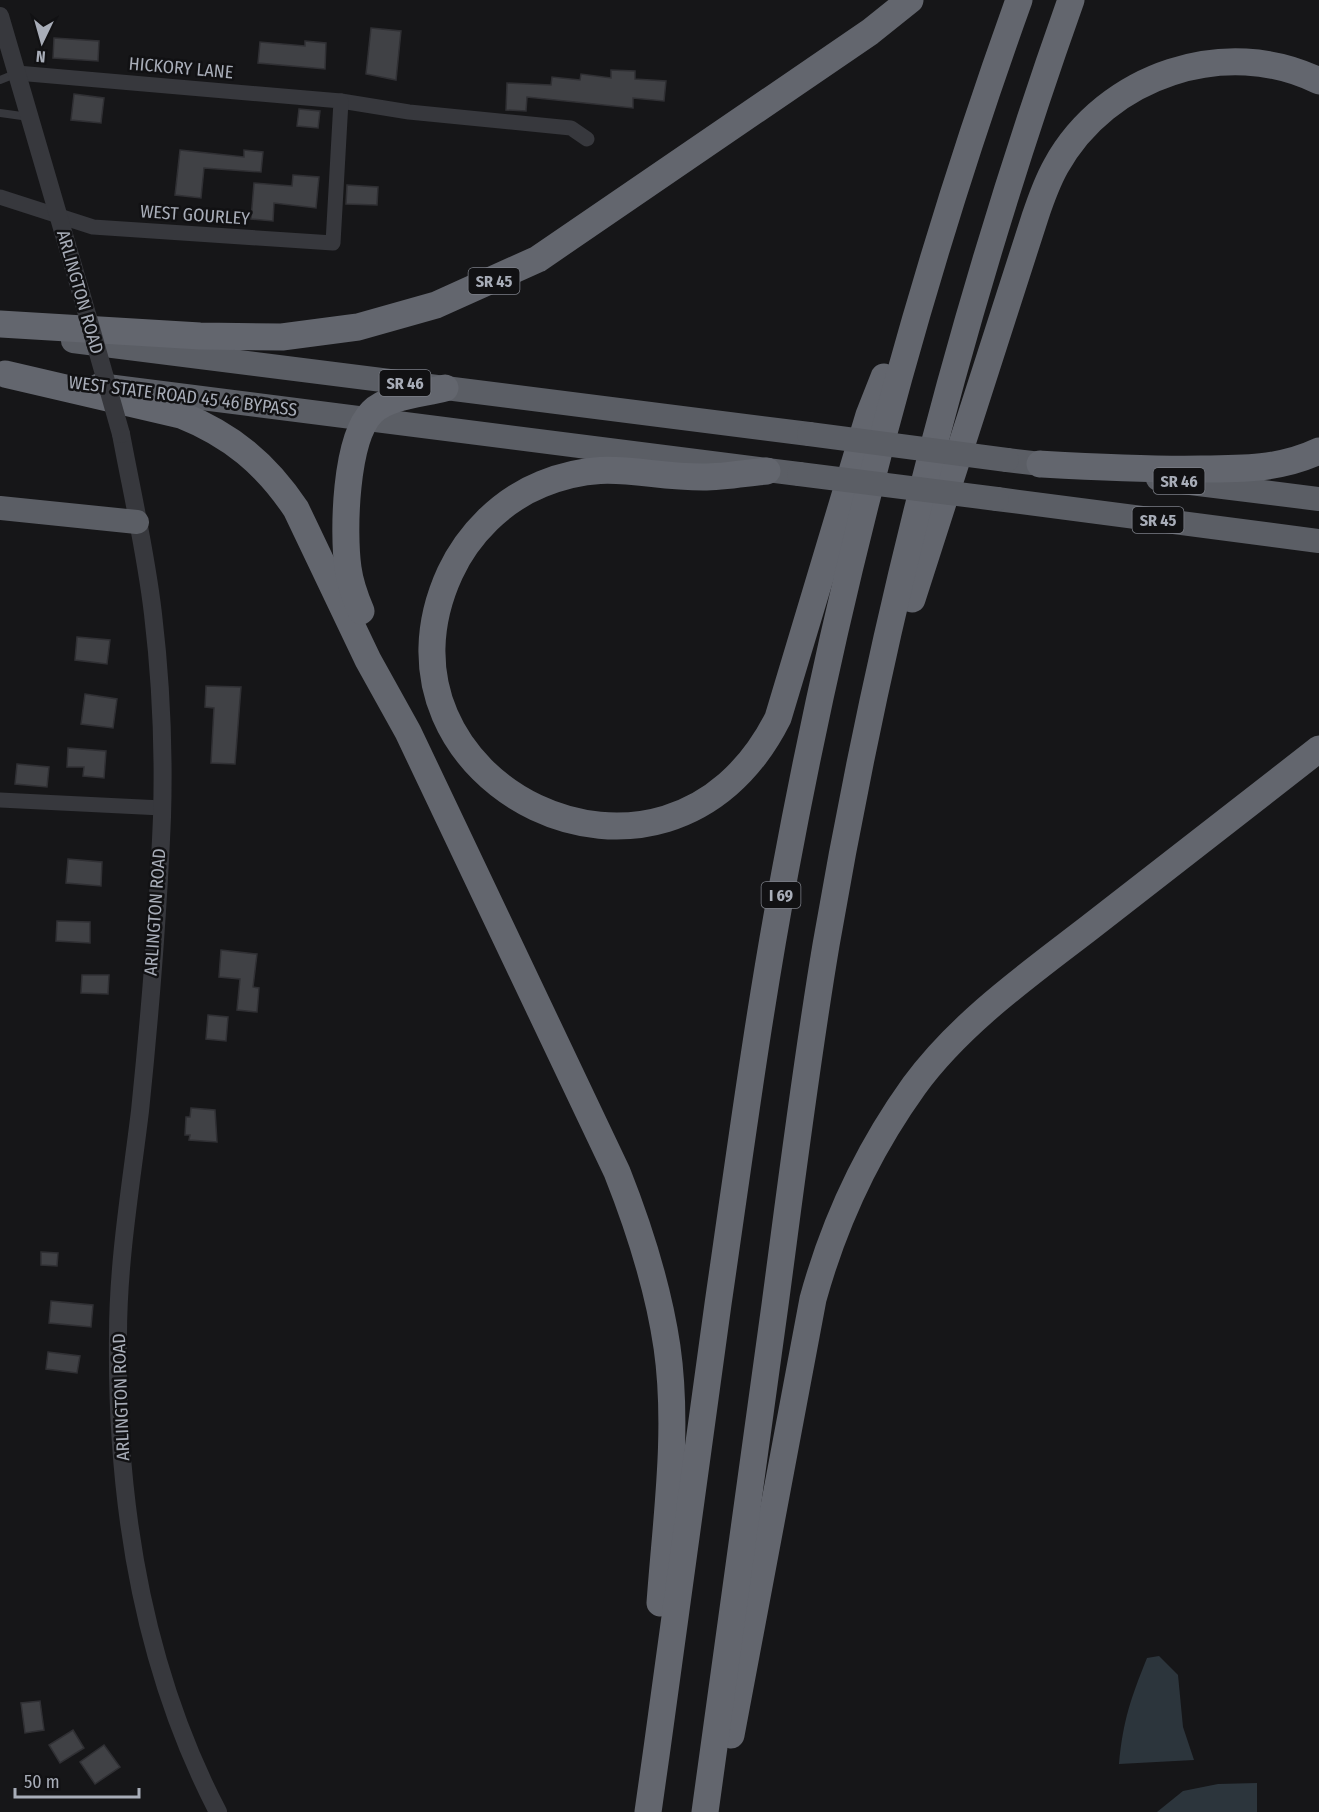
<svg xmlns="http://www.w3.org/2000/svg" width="1319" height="1812" viewBox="0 0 1319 1812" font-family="'Fira Sans Condensed',sans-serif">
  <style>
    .water { fill: #2c353c }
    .building { fill: #404145; stroke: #303034; stroke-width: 1.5 }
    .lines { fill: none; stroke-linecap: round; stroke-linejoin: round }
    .service { stroke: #37383d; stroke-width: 8 }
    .minor { stroke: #37383d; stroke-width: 15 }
    .tertiary { stroke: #37383d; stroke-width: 18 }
    .trunk { stroke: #5b5e65; stroke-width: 24 }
    .motorway { stroke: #63666e; stroke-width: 27 }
    .tertiary-bridge { stroke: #37383d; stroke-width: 18 }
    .trunk-bridge { stroke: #5b5e65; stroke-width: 24 }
    .labels { text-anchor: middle; stroke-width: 5; stroke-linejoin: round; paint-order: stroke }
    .shield { fill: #111113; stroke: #7b7e86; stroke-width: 1.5 }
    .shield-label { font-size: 16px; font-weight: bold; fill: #a8adb8 }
    .street-label { font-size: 18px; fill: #a8adb8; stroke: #111113 }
  </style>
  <rect width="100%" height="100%" fill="#161618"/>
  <g class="water">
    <path d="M 1159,1656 L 1178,1675 L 1183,1727 L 1194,1760 L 1119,1764 C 1123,1720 1131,1698 1147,1658 Z"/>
    <polygon points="1257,1783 1257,1812 1157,1812 1183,1791 1218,1784"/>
  </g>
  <g class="building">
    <polygon points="371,28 401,31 396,80 366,74"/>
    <polygon points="54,38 99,41 98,61 53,58"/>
    <polygon points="305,41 326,43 325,69 258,63 260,42 305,46"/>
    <polygon points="611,70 635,71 635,79 666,81 664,101 633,98 633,108 527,97 526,111 506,110 507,83 551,85 552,77 580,80 581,74 611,78"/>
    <polygon points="74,94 104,98 101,123 71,120"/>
    <polygon points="299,109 320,111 318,128 297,126"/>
    <polygon points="180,150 244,157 244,150 263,152 261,172 204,168 201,198 175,195"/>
    <polygon points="293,175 319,177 316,208 274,203 273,221 251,219 254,183 292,186"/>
    <polygon points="347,185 378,187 377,205 346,204"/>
    <polygon points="77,637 110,640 107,664 75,660"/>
    <polygon points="206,686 241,687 235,764 211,763 214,708 205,707"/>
    <polygon points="85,694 117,699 113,728 81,724"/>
    <polygon points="68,748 106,751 104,778 83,776 84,767 67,767"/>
    <polygon points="17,764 49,767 47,787 15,784"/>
    <polygon points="68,859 102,862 101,886 66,883"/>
    <polygon points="57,921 90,922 90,943 56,941"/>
    <polygon points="221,950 257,954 253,987 259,988 257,1012 237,1010 240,979 219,977"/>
    <polygon points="82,975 109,975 108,994 81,993"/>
    <polygon points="208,1015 228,1017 226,1041 206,1039"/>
    <polygon points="191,1108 215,1110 217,1142 189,1140 190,1135 185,1135 186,1117 190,1117"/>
    <polygon points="41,1252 58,1253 57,1266 41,1265"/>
    <polygon points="51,1301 93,1305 91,1327 49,1323"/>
    <polygon points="48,1352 80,1356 77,1373 46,1369"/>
    <polygon points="40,1701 44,1730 25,1733 21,1703"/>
    <polygon points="73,1730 84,1748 60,1763 49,1745"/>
    <polygon points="104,1745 120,1767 95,1784 80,1762"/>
  </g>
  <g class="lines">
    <g class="service">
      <polyline points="0,80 15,74"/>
      <polyline points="0,113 29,117"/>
    </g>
    <g class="minor">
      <polyline points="341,101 409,112 571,128 587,139"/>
      <polyline points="0,197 93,227 333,243 341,101 17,73"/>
      <polyline points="0,800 162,808"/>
    </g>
    <g class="tertiary">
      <polyline points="0,16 81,293"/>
      <path d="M 121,434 C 132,493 146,553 153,614 C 161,681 164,749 162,817 C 158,915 150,1014 140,1111 C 131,1185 118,1261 118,1335 C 116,1499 142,1666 218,1812"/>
    </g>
    <g class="trunk">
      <polyline points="73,341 809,434"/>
      <polyline points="99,385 799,474"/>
      <polyline points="1007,460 1058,466"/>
      <polyline points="1158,479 1319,499"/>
      <polyline points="997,499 1319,541"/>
      <polyline points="0,508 137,522"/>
    </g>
    <g class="motorway">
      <polyline points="0,324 200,336 282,337 358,327 436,305 538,259 870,32 910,0"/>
      <path d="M 5,374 L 181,415 C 231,435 266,464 296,509 L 368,660 L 408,732 L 617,1172 C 640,1230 658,1286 667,1347 C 679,1431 666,1519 660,1603"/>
      <path d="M 1040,464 C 1094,467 1147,470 1201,469 C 1242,469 1281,469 1319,451"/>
      <path d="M 767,471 C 746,473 724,477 703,477 C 640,477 607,458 542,484 C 502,500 468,534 450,573 C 354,782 666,941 778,718 L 869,415 L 884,377"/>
      <path d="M 912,599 L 1035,217 C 1041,199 1047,182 1056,166 C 1106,75 1226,35 1319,81"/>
      <path d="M 361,611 C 355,597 350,583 348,568 C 343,532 345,439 372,412 C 388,396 423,394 445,388"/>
      <path d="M 731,1735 L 813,1299 C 834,1223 868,1150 914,1086 C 960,1023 1028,975 1089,928 C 1165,868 1242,809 1319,749"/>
      <path d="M 648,1812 C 672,1643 695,1474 718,1304 C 739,1160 758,1015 785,872 C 840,576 917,283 1019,0"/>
      <path d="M 705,1812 C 727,1643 751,1474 775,1305 C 791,1185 806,1064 826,945 C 881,625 962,306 1071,0"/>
    </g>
    <polyline class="tertiary-bridge" points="81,293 121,434"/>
    <g class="trunk-bridge">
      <polyline points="809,434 1007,460"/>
      <polyline points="799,474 997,499"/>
    </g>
  </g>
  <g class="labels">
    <g class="shield">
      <rect x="468.5" y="268" width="51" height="26" rx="4.5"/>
      <rect x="379.5" y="370" width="51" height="26" rx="4.5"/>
      <rect x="1153.5" y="468" width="51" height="26" rx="4.5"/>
      <rect x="1132.5" y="507" width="51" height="26" rx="4.5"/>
      <rect x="761.5" y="882" width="39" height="26" rx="4.5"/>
    </g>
    <g class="shield-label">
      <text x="494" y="287">SR 45</text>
      <text x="405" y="389">SR 46</text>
      <text x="1179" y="487">SR 46</text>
      <text x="1158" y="526">SR 45</text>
      <text x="781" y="901">I 69</text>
    </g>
    <g class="street-label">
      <text transform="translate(181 68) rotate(5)" y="6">HICKORY LANE</text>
      <text transform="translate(195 215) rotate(4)" y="6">WEST GOURLEY</text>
      <text transform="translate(80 292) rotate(74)" y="6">ARLINGTON ROAD</text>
      <text transform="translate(183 396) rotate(7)" y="6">WEST STATE ROAD 45 46 BYPASS</text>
      <text transform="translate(155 912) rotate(-86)" y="6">ARLINGTON ROAD</text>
      <text transform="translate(121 1397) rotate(-92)" y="6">ARLINGTON ROAD</text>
    </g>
  </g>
  <g transform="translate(42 42) rotate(185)" stroke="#111113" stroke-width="4.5" paint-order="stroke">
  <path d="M0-4.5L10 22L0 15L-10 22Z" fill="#a8adb8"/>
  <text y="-9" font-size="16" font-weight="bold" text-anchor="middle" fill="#a8adb8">N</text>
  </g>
  <path d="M15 1788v9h124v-9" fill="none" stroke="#a8adb8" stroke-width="3"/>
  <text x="24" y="1788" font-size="18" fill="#a8adb8" stroke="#111113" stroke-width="4.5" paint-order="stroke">50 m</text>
</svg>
